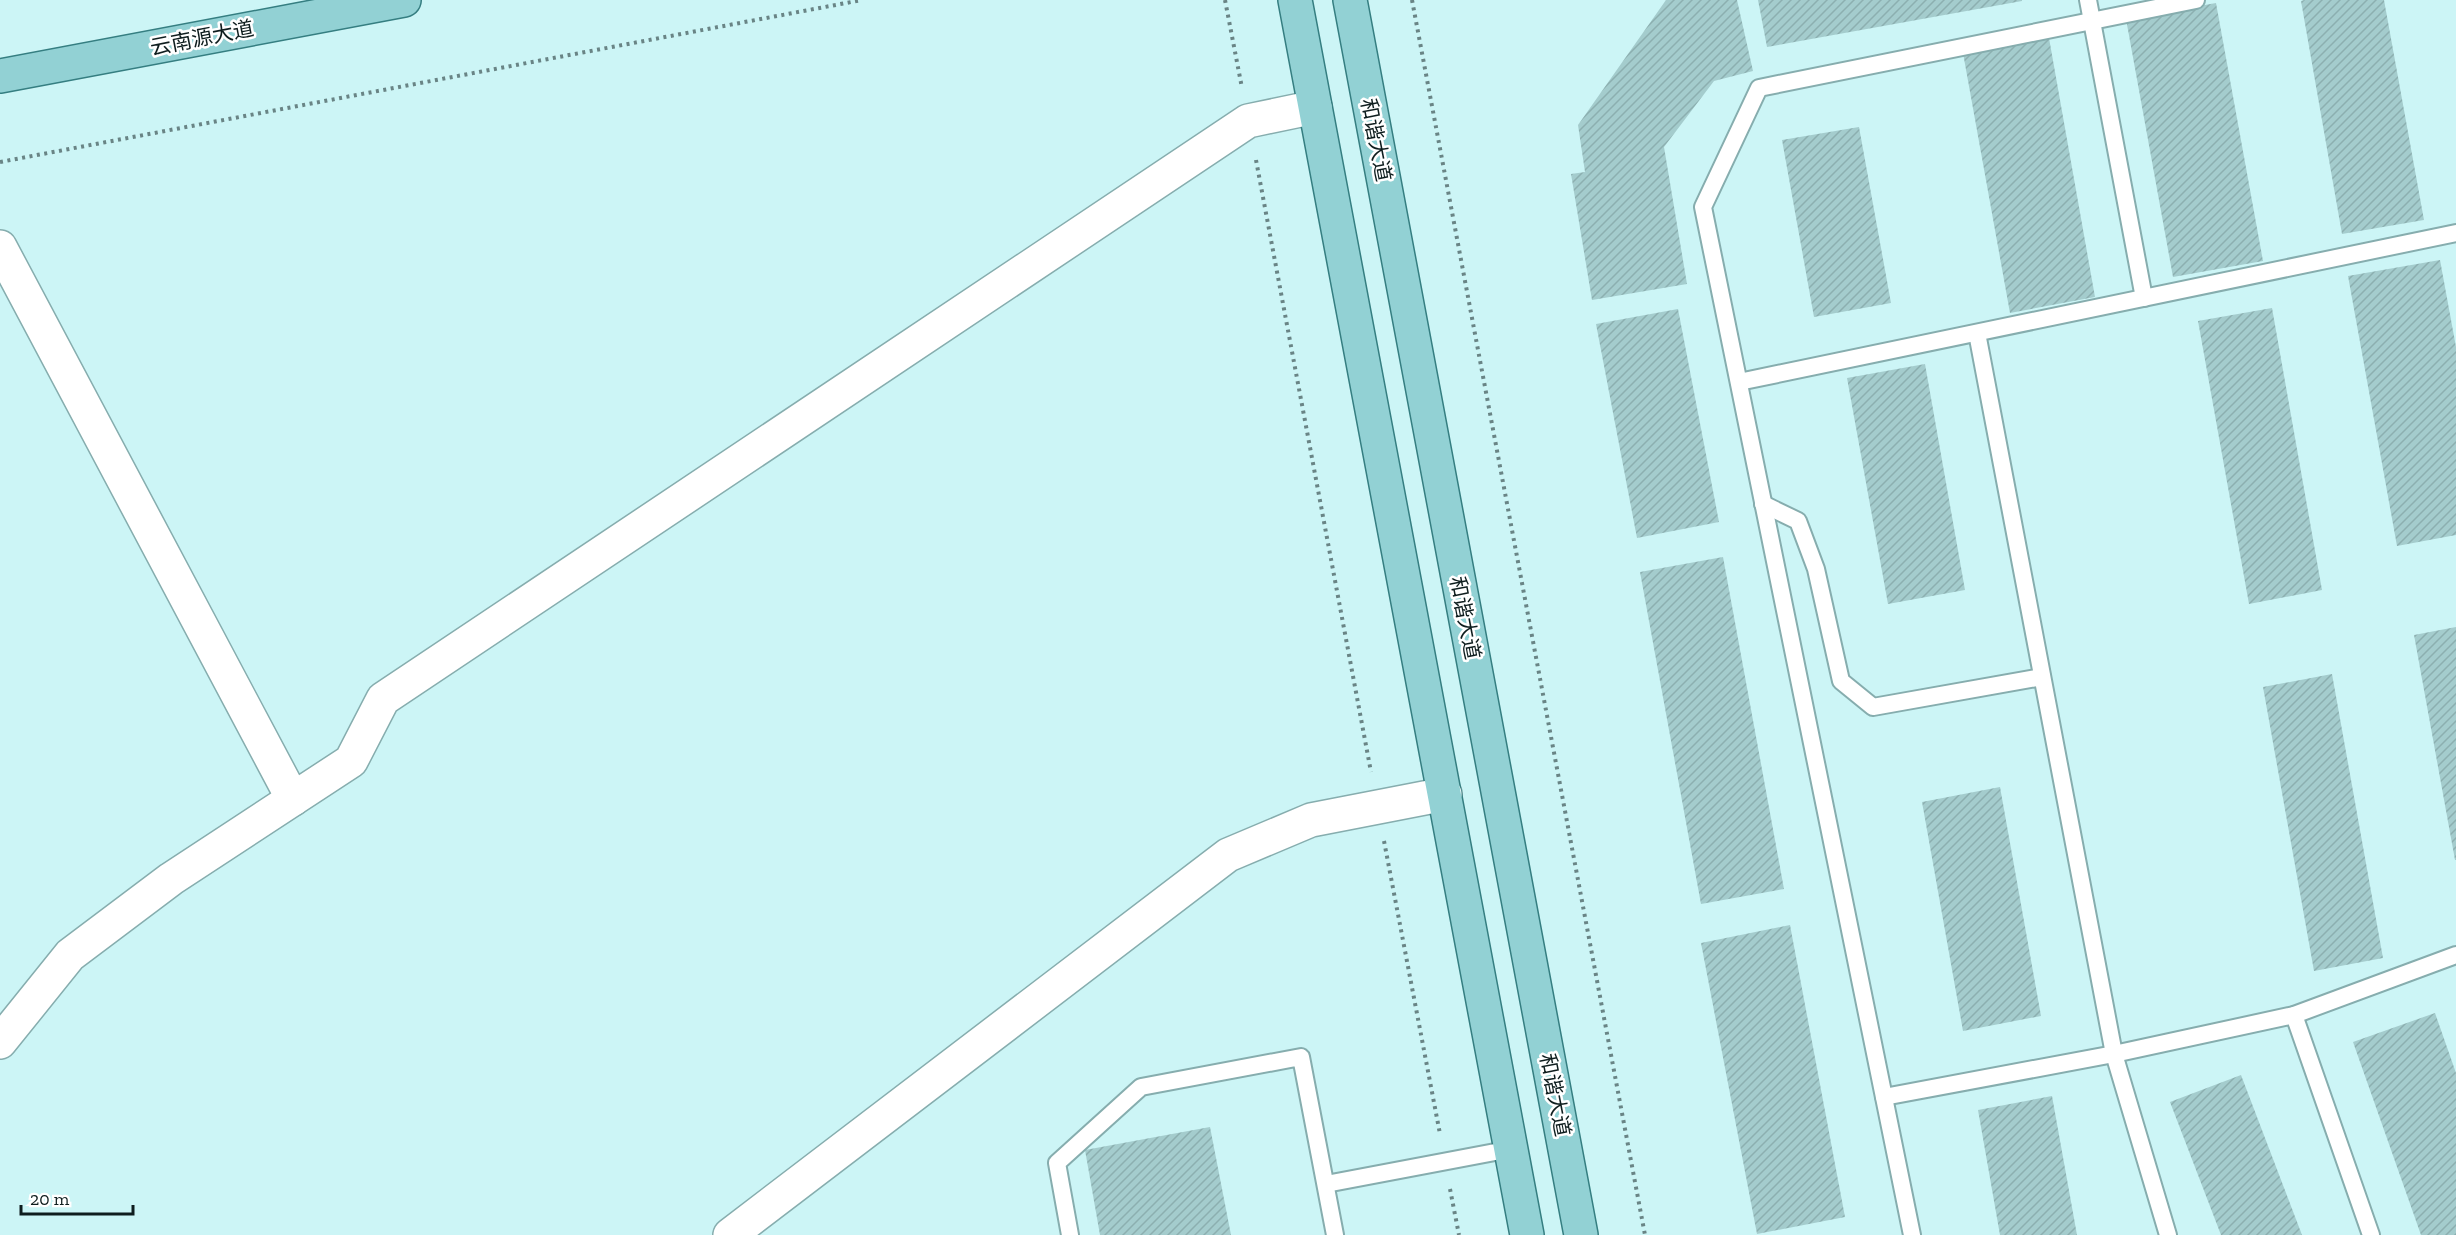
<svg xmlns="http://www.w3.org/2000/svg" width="2456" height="1235" viewBox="0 0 2456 1235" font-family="'Zilla Slab','Noto Sans SC',serif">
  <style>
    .building { fill: url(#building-hatch) }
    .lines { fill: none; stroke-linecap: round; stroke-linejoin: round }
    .service-casing { stroke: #86adae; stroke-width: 20 }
    .minor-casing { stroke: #86adae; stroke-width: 36 }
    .primary-casing { stroke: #357e81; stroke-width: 36 }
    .path { stroke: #698485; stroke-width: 4; stroke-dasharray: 3 4.5; stroke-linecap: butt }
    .service { stroke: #fff; stroke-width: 16 }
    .minor { stroke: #fff; stroke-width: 33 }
    .primary { stroke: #92d1d4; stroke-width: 33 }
    .labels { text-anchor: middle; stroke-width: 5; stroke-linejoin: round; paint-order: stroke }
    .street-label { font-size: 21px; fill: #0e1d1e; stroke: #fff }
  </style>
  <defs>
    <pattern id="building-hatch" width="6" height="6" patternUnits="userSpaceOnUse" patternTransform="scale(1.5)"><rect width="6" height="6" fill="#a4cccd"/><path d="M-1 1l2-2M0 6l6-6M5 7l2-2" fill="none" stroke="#8cafb0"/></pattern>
  </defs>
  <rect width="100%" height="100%" fill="#ccf5f6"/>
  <g class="building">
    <polygon points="1666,0 1737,0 1753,71 1714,81 1664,147 1687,284 1592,300 1571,174 1585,172 1578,125"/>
    <polygon points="1758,0 2022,0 2022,1 1767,47"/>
    <polygon points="2304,0 2384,0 2424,220 2342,234 2301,1"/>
    <polygon points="2216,3 2263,261 2173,277 2126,19"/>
    <polygon points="2049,38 2095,297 2010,313 1963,53"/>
    <polygon points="1859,127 1891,303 1814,317 1782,140"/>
    <polygon points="2440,260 2456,347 2456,535 2397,546 2348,276"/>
    <polygon points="2272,308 2322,590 2249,604 2198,321"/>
    <polygon points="1678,309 1719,522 1637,538 1596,324"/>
    <polygon points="1925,364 1965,590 1888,604 1847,378"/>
    <polygon points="1723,557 1784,889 1701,904 1640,572"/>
    <polygon points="2456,627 2456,860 2455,860 2414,635"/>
    <polygon points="2332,674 2383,958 2314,971 2263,687"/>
    <polygon points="2000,787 2041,1016 1963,1031 1922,802"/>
    <polygon points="1790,925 1845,1217 1757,1234 1701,943"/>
    <polygon points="2435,1013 2456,1073 2456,1235 2421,1235 2353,1042"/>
    <polygon points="2241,1075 2302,1235 2221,1235 2170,1102"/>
    <polygon points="2052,1096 2077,1235 2000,1235 1978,1110"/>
    <polygon points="1210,1127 1231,1235 1100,1235 1085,1150"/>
  </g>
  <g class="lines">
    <defs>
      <g id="service">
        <polyline points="2088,0 2144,298"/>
        <polyline points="1977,333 2114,1054 2168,1235"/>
        <polyline points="1739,382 2456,233"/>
        <polyline points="1763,504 1798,521 1816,569 1841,681 1873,707 2042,677"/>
        <polyline points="2294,1015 2371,1235"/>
        <polyline points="1884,1097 2114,1054 2294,1015 2456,955"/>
        <polyline points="1326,1184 1511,1149"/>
        <polyline points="1070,1235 1057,1163 1141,1087 1301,1057 1335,1235"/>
        <polyline points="1912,1235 1703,207 1759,88 2196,0"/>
      </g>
      <g id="minor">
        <polyline points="0,247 293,799"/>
        <polyline points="0,1042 70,955 171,879 351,761 383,699 1248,121 1315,107"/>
        <polyline points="730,1235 1228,855 1311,820 1445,794"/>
      </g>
      <g id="primary">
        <polyline points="1295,0 1527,1235"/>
        <polyline points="1350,0 1581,1235"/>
        <polyline points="0,76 404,0"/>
      </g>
    </defs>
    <use href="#service" class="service-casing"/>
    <use href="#minor" class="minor-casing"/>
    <use href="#primary" class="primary-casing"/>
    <g class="path">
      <polyline points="1225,0 1242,88"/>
      <polyline points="1412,0 1645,1235"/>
      <polyline points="1256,160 1371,772"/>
      <polyline points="0,162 862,0"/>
      <polyline points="1384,841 1440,1134"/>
      <polyline points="1450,1189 1459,1235"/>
    </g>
    <use href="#service" class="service"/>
    <use href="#minor" class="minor"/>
    <use href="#primary" class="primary"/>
  </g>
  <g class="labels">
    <g class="street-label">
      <text transform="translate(202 38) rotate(-11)" y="7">云南源大道</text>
      <text transform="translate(1376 140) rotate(79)" y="7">和谐大道</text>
      <text transform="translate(1465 618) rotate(79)" y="7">和谐大道</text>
      <text transform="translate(1555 1095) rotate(79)" y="7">和谐大道</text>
    </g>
  </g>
  <path d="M21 1205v9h112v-9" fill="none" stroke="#0e1d1e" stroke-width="3"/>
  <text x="30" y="1205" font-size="18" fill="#0e1d1e" stroke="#ffffff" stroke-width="4.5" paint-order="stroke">20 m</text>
</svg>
